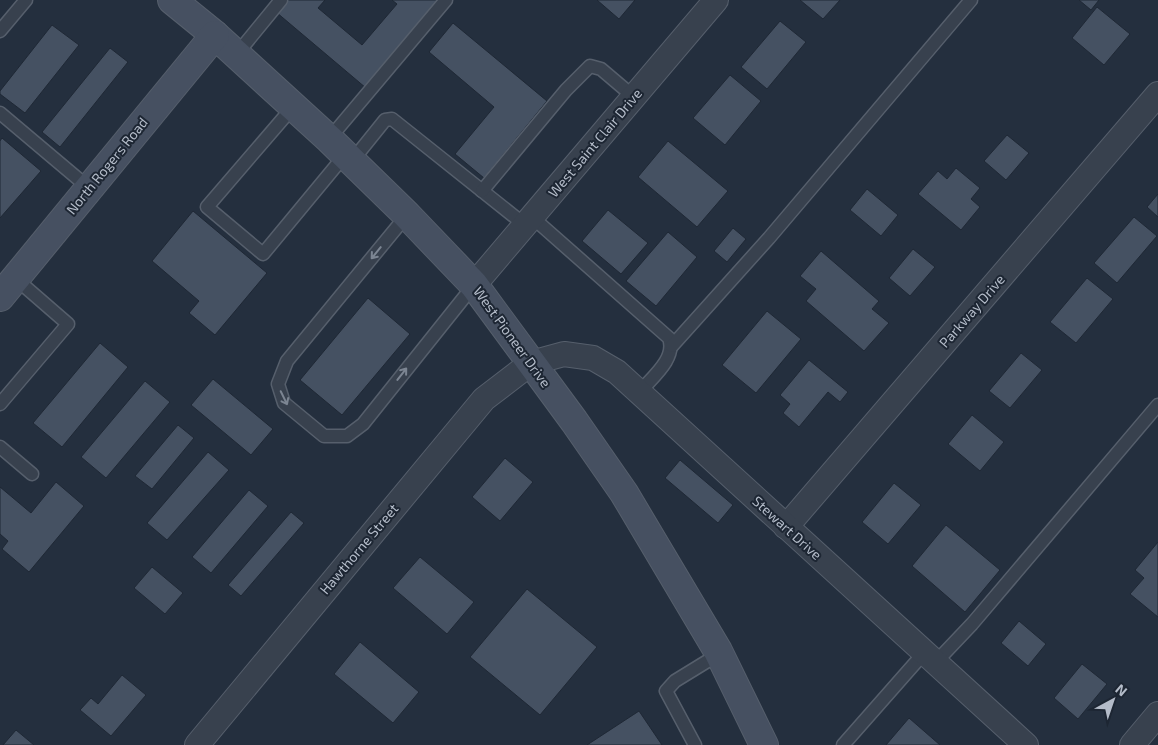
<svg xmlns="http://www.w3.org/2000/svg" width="1158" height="745" viewBox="0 0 1158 745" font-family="'Exo 2',sans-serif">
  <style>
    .building { fill: #455162; stroke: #1f2835 }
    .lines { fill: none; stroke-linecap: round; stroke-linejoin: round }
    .lane-casing { stroke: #565f6c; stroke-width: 15 }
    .street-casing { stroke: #565f6c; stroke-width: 26 }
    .secondary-casing { stroke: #565f6c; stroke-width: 30 }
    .lane { stroke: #38414e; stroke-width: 12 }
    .street { stroke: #38414e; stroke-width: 24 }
    .secondary { stroke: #465061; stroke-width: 28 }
    .oneway { stroke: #7c8592 }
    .labels { text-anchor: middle; stroke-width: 4; stroke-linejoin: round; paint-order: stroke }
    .street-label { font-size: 14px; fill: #b4bcc9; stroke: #1d2633 }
  </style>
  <rect width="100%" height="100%" fill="#242f3e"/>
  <g class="building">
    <polygon points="287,0 325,0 318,8 362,45 397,4 392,0 438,0 366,88 276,12"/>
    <polygon points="597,0 635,0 619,19"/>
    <polygon points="800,0 840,0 823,19"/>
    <polygon points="1079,0 1099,0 1091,10"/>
    <polygon points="1097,7 1130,34 1104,65 1072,38"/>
    <polygon points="780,21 806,42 767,89 741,67"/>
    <polygon points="453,23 547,101 484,178 455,154 494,107 429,52"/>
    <polygon points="52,25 79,45 25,113 0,94 0,91"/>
    <polygon points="110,48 128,62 60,147 42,132"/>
    <polygon points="730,75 761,101 725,145 693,118"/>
    <polygon points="1007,135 1029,153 1006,180 984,161"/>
    <polygon points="2,138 41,171 0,218 0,141"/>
    <polygon points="668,141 728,191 697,227 638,177"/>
    <polygon points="956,168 980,188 971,199 980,207 961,230 918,194 938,171 947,179"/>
    <polygon points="867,189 898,215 881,236 850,210"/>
    <polygon points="1158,194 1158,217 1147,207"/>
    <polygon points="608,210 648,243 621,274 582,241"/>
    <polygon points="193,211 267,273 215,335 189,313 199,301 152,261"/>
    <polygon points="1134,217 1157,236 1117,283 1094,263"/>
    <polygon points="733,228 746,239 727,262 714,251"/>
    <polygon points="668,232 697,257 656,306 626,281"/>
    <polygon points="913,249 935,267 910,296 889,278"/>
    <polygon points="821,251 879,301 872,309 889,323 864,351 806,301 816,289 800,276"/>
    <polygon points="1087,278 1113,299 1076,343 1050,322"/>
    <polygon points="368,298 410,334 342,415 300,380"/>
    <polygon points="767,311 801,339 756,393 722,365"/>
    <polygon points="100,343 128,367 62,447 33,423"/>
    <polygon points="1021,353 1042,370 1010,408 989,391"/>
    <polygon points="809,360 848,392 840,402 828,392 799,427 783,413 790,404 780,395"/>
    <polygon points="213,379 273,429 251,455 191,405"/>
    <polygon points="145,381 170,402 106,478 81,457"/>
    <polygon points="972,415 1004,442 980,471 948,444"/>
    <polygon points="178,425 194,438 152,489 135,476"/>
    <polygon points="208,452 229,470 167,540 147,523"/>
    <polygon points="505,458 533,482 500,521 472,497"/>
    <polygon points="680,460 733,505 718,523 665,478"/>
    <polygon points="56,482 84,506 29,572 2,549 8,541 0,534 0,487 31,513"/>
    <polygon points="894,483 921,505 888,544 862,522"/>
    <polygon points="249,490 268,506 211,573 192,557"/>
    <polygon points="291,512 304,523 241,596 228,585"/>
    <polygon points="946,525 1000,570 965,612 912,566"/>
    <polygon points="1158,542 1158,617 1130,594 1144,578 1135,570"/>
    <polygon points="420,557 474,602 447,634 393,588"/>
    <polygon points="152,567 183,593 165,614 134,588"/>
    <polygon points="527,589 597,647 540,715 470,657"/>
    <polygon points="1019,621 1046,644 1028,666 1001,643"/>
    <polygon points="360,642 419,692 393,723 334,674"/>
    <polygon points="1082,664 1107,684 1078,719 1054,698"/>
    <polygon points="122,675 146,695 111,736 80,710 91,698 98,704"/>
    <polygon points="639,711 662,745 587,745"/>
    <polygon points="909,718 940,745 886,745"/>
    <polygon points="16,730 34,745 3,745"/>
  </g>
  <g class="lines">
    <defs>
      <g id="lane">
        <polyline points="0,31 26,0"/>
        <polyline points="236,55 281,0"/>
        <polyline points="293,107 207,207 263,254 345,155"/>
        <polyline points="0,113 89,188"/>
        <polyline points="329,139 446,0"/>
        <polyline points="352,161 385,120 392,119 525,225"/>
        <polyline points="482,191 566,90 590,66 601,69 634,97"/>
        <polyline points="407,215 287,361 278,384 284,403 324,436 347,436 363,424 474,285"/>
        <path d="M 532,217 L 669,338 C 677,359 651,378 638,394"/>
        <polyline points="672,346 769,238 971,0"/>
        <polyline points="0,404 68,324 15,278"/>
        <polyline points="0,447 32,474"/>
        <polyline points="935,663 972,624 1158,405"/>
        <polyline points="695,745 666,691 675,681 719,654"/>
        <polyline points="843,745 924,653"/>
      </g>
      <g id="street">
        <polyline points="474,285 716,0"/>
        <polyline points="786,527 1158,94"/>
        <polyline points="197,745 484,399 531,363 564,354 593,358 617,372 1026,745"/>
        <polyline points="1132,745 1158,714"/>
      </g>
      <g id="secondary">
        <polyline points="172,0 215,35 329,139 407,215 474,285 574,421 624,493 718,651 764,745"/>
        <polyline points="0,297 215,35"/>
      </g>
    </defs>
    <use href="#lane" class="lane-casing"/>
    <use href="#street" class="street-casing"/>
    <use href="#secondary" class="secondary-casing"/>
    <use href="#lane" class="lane"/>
    <use href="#street" class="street"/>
    <use href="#secondary" class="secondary"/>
  </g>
  <defs><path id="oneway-shaft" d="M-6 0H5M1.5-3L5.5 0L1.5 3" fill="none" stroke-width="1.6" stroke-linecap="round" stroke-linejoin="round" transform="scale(1.25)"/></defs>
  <g class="oneway">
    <use href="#oneway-shaft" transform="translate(376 253) rotate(129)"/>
    <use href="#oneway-shaft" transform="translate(402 374) rotate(-52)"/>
    <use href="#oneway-shaft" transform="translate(284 398) rotate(64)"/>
  </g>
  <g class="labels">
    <g class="street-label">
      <text transform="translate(595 143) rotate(-50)" y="5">West Saint Clair Drive</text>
      <text transform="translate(107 166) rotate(-51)" y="5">North Rogers Road</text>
      <text transform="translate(972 311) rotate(-49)" y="5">Parkway Drive</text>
      <text transform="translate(512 337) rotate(54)" y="5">West Pioneer Drive</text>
      <text transform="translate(787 528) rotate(42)" y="5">Stewart Drive</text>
      <text transform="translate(359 549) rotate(-50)" y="5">Hawthorne Street</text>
    </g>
  </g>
  <g transform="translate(1113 700) rotate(40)" stroke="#1d2633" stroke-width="4" paint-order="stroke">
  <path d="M0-4L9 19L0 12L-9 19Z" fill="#b4bcc9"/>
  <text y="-8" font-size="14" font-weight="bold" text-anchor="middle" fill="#b4bcc9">N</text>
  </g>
</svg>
